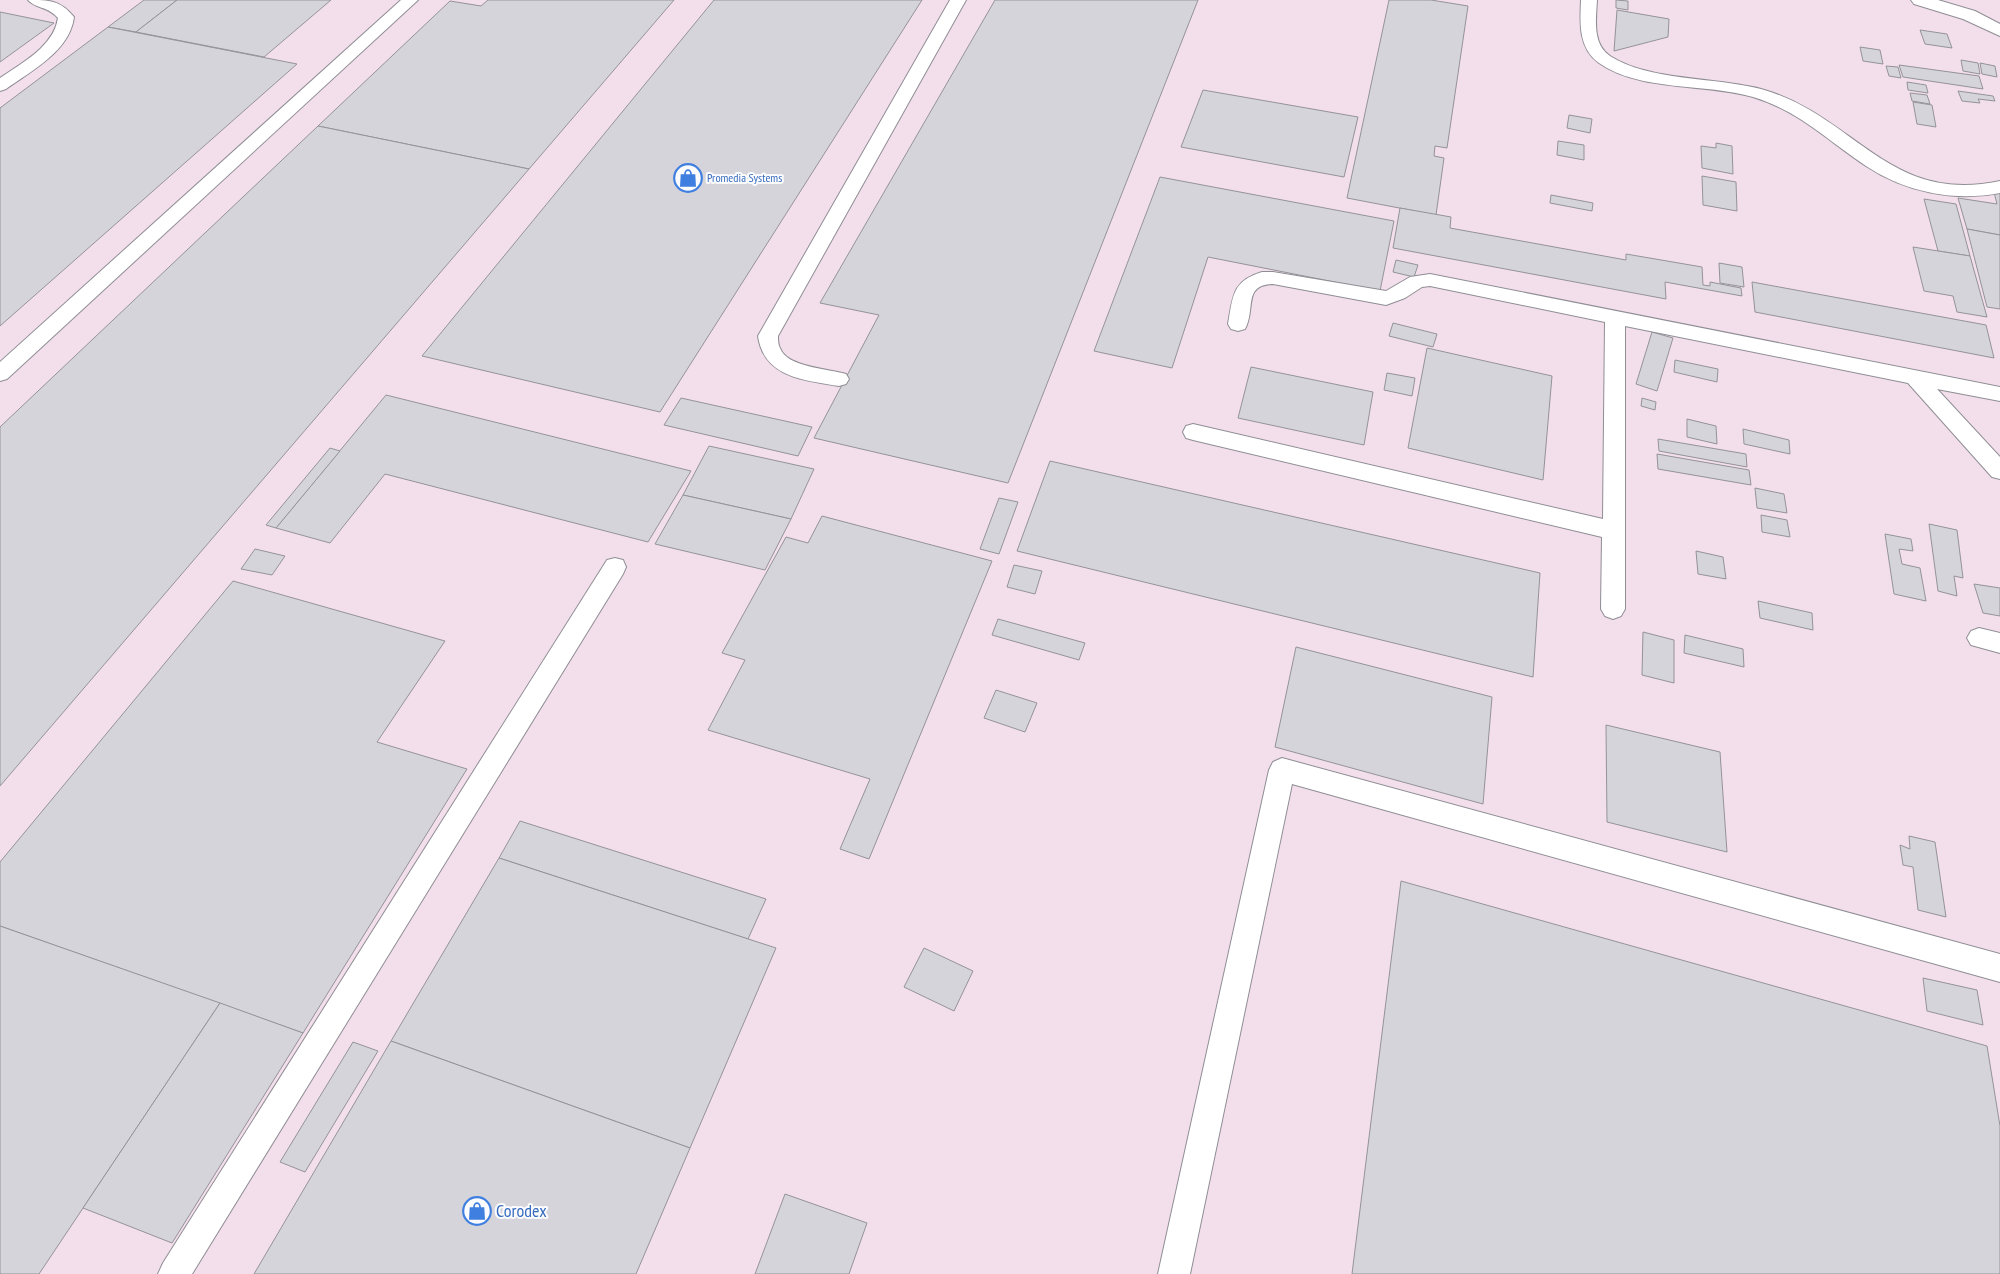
<svg xmlns="http://www.w3.org/2000/svg" width="2000" height="1274" viewBox="0 0 2000 1274" font-family="'PT Sans Narrow',sans-serif">
  <style>
    .industrial { fill: #f3deec }
    .building { fill: #d5d4da; stroke: #949399 }
    .lines { fill: none; stroke-linecap: round; stroke-linejoin: round }
    .service-casing { stroke: #8f8e94; stroke-width: 2 }
    .secondary-casing { stroke: #8f8e94; stroke-width: 2 }
    .service { fill: #fff; fill-rule: evenodd }
    .secondary { fill: #fff; fill-rule: evenodd }
    .labels { text-anchor: middle; stroke-width: 4; stroke-linejoin: round; paint-order: stroke }
    .far-shop-label { font-size: 12px; fill: #366cbe; stroke: #fcfcfe; text-anchor: start }
    .near-shop-label { font-size: 18px; fill: #366cbe; stroke: #fcfcfe; text-anchor: start }
  </style>
  <rect width="100%" height="100%" fill="#efeef4"/>
  <rect class="industrial" x="0" y="0" width="2000" height="1274"/>
  <g class="building">
    <polygon points="144,0 177,0 136,32 108,27"/>
    <polygon points="177,0 331,0 264,57 136,32"/>
    <polygon points="488,0 674,0 529,169 318,126 450,1 481,6"/>
    <polygon points="714,0 922,0 660,412 422,356"/>
    <polygon points="995,0 1198,0 1008,483 814,438 879,315 820,303"/>
    <polygon points="1389,0 1431,0 1468,6 1447,148 1435,146 1434,156 1444,158 1436,215 1347,198"/>
    <polygon points="1616,0 1628,1 1628,10 1616,8"/>
    <polygon points="1617,10 1669,19 1668,37 1614,51"/>
    <polygon points="0,12 54,23 0,62"/>
    <polygon points="108,27 297,64 0,326 0,108"/>
    <polygon points="1920,30 1947,34 1952,48 1925,44"/>
    <polygon points="1860,47 1880,50 1883,64 1863,61"/>
    <polygon points="1961,60 1978,63 1980,74 1963,71"/>
    <polygon points="1980,63 1995,66 1997,77 1982,74"/>
    <polygon points="1899,65 1979,76 1983,89 1903,77"/>
    <polygon points="1886,66 1898,67 1901,78 1889,76"/>
    <polygon points="1907,82 1926,85 1928,93 1908,90"/>
    <polygon points="1203,90 1358,117 1344,177 1181,147"/>
    <polygon points="1958,91 1993,96 1995,101 1978,99 1980,103 1962,101"/>
    <polygon points="1910,93 1927,95 1930,104 1912,101"/>
    <polygon points="1913,102 1932,105 1936,127 1917,124"/>
    <polygon points="1569,115 1592,119 1590,133 1567,128"/>
    <polygon points="318,126 529,169 0,786 0,427"/>
    <polygon points="1558,141 1584,145 1584,160 1557,155"/>
    <polygon points="1716,143 1732,146 1733,174 1702,168 1701,146 1716,148"/>
    <polygon points="1702,176 1736,182 1737,211 1703,205"/>
    <polygon points="1160,177 1394,221 1380,291 1208,257 1172,368 1094,351"/>
    <polygon points="1994,192 2000,193 2000,235 1967,229 1958,198 1997,204"/>
    <polygon points="1551,195 1593,203 1592,211 1550,203"/>
    <polygon points="1924,199 1956,204 1970,256 1938,251"/>
    <polygon points="1400,208 1451,217 1450,228 1626,260 1626,254 1702,267 1703,285 1710,286 1710,282 1741,288 1742,296 1665,282 1666,299 1393,248"/>
    <polygon points="1967,229 2000,235 2000,309 1987,307"/>
    <polygon points="1913,247 1970,256 1987,317 1957,312 1953,296 1924,291"/>
    <polygon points="1396,260 1418,265 1414,277 1393,272"/>
    <polygon points="1719,263 1742,267 1744,287 1720,283"/>
    <polygon points="1752,282 1986,325 1994,358 1755,312"/>
    <polygon points="1393,323 1437,334 1433,347 1389,336"/>
    <polygon points="1652,332 1673,338 1657,391 1636,384"/>
    <polygon points="1427,348 1552,376 1543,480 1408,448"/>
    <polygon points="1675,360 1718,369 1717,382 1674,372"/>
    <polygon points="1251,367 1373,392 1364,445 1238,418"/>
    <polygon points="1387,373 1415,378 1412,396 1384,390"/>
    <polygon points="386,395 691,471 648,542 385,474 330,543 276,528"/>
    <polygon points="681,398 812,427 798,456 664,425"/>
    <polygon points="1642,398 1656,402 1655,410 1641,406"/>
    <polygon points="1687,419 1716,426 1717,444 1687,437"/>
    <polygon points="1743,429 1789,440 1790,454 1744,444"/>
    <polygon points="1658,439 1746,454 1747,467 1659,451"/>
    <polygon points="709,446 814,469 791,519 683,495"/>
    <polygon points="330,448 340,451 276,528 266,525"/>
    <polygon points="1657,454 1749,470 1751,485 1658,469"/>
    <polygon points="1050,461 1540,573 1533,677 1017,551"/>
    <polygon points="1755,488 1784,494 1787,513 1757,508"/>
    <polygon points="683,495 791,519 765,570 655,544"/>
    <polygon points="999,498 1018,502 999,554 980,549"/>
    <polygon points="1761,515 1787,520 1790,537 1762,532"/>
    <polygon points="822,516 992,561 869,859 840,849 870,779 708,730 745,660 722,653 786,537 808,543"/>
    <polygon points="1929,524 1957,530 1963,578 1954,576 1957,596 1938,591"/>
    <polygon points="1885,534 1911,539 1913,551 1899,549 1902,564 1920,568 1926,601 1894,594"/>
    <polygon points="255,549 285,556 272,575 241,569"/>
    <polygon points="1696,551 1723,557 1726,579 1698,574"/>
    <polygon points="1014,565 1042,571 1035,594 1007,587"/>
    <polygon points="233,581 445,641 377,742 467,769 303,1033 0,926 0,862"/>
    <polygon points="1974,584 2000,588 2000,616 1983,613"/>
    <polygon points="1758,601 1812,613 1813,630 1760,618"/>
    <polygon points="998,619 1085,643 1079,660 992,635"/>
    <polygon points="1643,632 1674,640 1674,683 1642,675"/>
    <polygon points="1685,635 1743,649 1744,667 1684,653"/>
    <polygon points="1296,647 1492,697 1483,804 1275,747"/>
    <polygon points="996,690 1037,703 1025,732 984,718"/>
    <polygon points="1606,725 1720,752 1727,852 1607,822"/>
    <polygon points="520,821 766,899 748,939 499,858"/>
    <polygon points="1909,836 1935,842 1946,917 1918,910 1913,867 1903,865 1900,845 1910,849"/>
    <polygon points="499,858 776,948 690,1148 391,1041"/>
    <polygon points="1401,881 1987,1046 2000,1126 2000,1274 1352,1274"/>
    <polygon points="0,926 220,1003 39,1274 0,1274"/>
    <polygon points="924,948 973,971 954,1011 904,987"/>
    <polygon points="1923,978 1977,990 1983,1025 1927,1011"/>
    <polygon points="220,1003 303,1033 172,1243 83,1208"/>
    <polygon points="391,1041 690,1148 636,1274 254,1274"/>
    <polygon points="353,1042 378,1051 305,1172 280,1162"/>
    <polygon points="785,1194 867,1223 849,1274 755,1274"/>
  </g>
  <g class="lines">
    <defs>
      <g id="service">
        <path d="M 28,0 C 50,0 60,0 74,17 C 70,51 31,71 6,89 L 0,91 L 0,78 C 22,63 54,46 58,18 C 48,6 36,9 28,0 Z"/>
        <polygon points="401,0 418,0 7,379 0,381 0,362"/>
        <path d="M 950,0 L 966,0 L 778,336 C 778,340 778,345 780,348 C 786,367 829,369 846,374 L 849,379 L 846,384 L 839,386 C 805,380 764,378 758,336 Z"/>
        <path d="M 1581,0 L 1597,0 C 1596,19 1592,44 1610,56 C 1648,81 1716,77 1761,89 C 1855,115 1888,205 2000,181 L 2000,193 C 1954,202 1905,192 1866,166 C 1827,140 1799,111 1753,97 C 1706,83 1640,92 1599,63 C 1578,48 1580,22 1581,0 Z"/>
        <path d="M 1262,272 L 1273,272 L 1386,291 L 1410,277 L 1430,274 L 2000,387 L 2000,401 L 1937,389 L 2000,457 L 2000,479 L 1992,477 L 1908,383 L 1625,326 L 1625,609 L 1621,616 L 1613,619 L 1605,616 L 1601,609 L 1602,537 L 1193,440 L 1186,438 L 1183,432 L 1186,426 L 1193,424 L 1603,519 L 1605,322 L 1430,286 L 1422,287 L 1405,298 L 1386,305 L 1273,284 C 1242,285 1256,310 1245,329 L 1238,331 L 1231,329 L 1228,324 C 1233,296 1232,281 1262,272 Z"/>
        <polygon points="615,558 623,560 626,567 623,574 192,1274 158,1274 163,1263 607,560"/>
        <polygon points="1979,628 2000,633 2000,653 1971,645 1967,638 1971,631"/>
        <polygon points="1282,758 2000,954 2000,982 1292,784 1190,1274 1158,1274 1269,770 1273,762"/>
      </g>
      <polygon id="secondary" points="1911,0 1938,0 1975,11 2000,24 2000,36 1963,19 1914,4"/>
    </defs>
    <use href="#service" class="service-casing"/>
    <use href="#secondary" class="secondary-casing"/>
    <use href="#service" class="service"/>
    <use href="#secondary" class="secondary"/>
  </g>
  <defs>
    <symbol id="shop-ring" viewBox="-11 -11 22 22"><circle r="9.5" fill="#fcfcfe" stroke="#3f7fe0" stroke-width="1.5"/><path d="M-5-2.5h2.3a2.7 3.5 0 0 1 5.4 0H5L5.5 6h-11ZM-1.5-2.5h3a1.5 2.3 0 0 0-3 0Z" fill="#3f7fe0"/></symbol>
  </defs>
  <g fill-rule="evenodd">
    <use href="#shop-ring" x="672" y="162" width="32" height="32"/>
    <use href="#shop-ring" x="461" y="1195" width="32" height="32"/>
  </g>
  <g class="labels">
    <g class="far-shop-label">
      <text x="707" y="182">Promedia Systems</text>
    </g>
    <g class="near-shop-label">
      <text x="496" y="1217">Corodex</text>
    </g>
  </g>
</svg>
